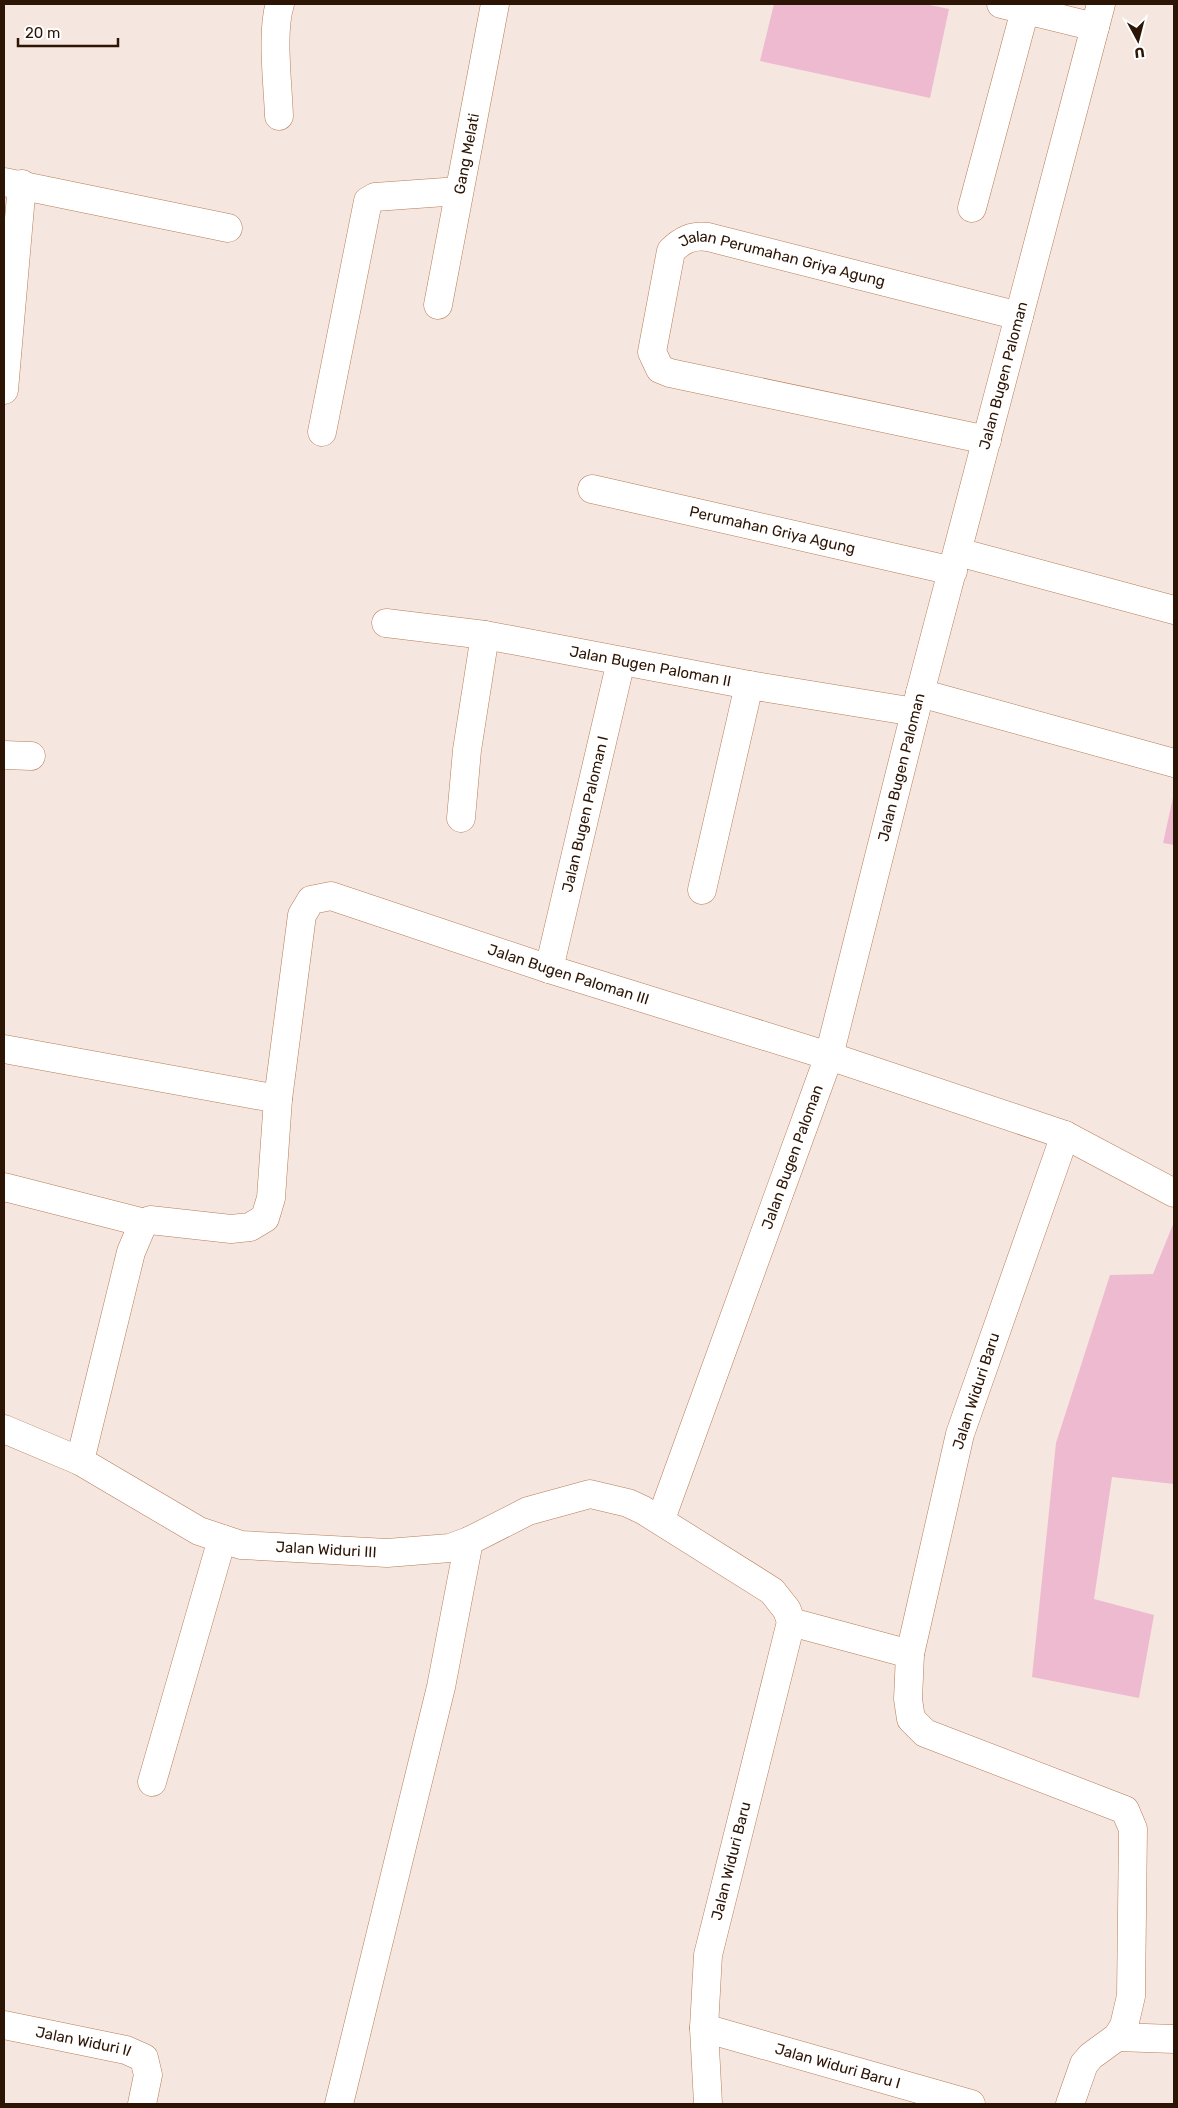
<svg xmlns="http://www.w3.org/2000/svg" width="1178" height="2108" viewBox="0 0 1178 2108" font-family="Rubik,sans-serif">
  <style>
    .green { fill: #eebad0 }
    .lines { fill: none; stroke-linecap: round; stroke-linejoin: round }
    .minor-casing { stroke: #ba7b55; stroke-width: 29 }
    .minor { stroke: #fff; stroke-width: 28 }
    .labels { text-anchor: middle; stroke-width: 4; stroke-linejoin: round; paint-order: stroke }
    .street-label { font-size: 15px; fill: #2d1505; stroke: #fff }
  </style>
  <rect width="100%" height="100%" fill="#f5e7df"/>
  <g class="green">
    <polygon points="774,4 925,4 949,9 930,98 760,61"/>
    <polygon points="1174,793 1174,845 1163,843"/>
    <polygon points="1174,1222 1174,1484 1112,1477 1094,1599 1154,1615 1139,1698 1032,1677 1056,1443 1110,1275 1153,1274"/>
  </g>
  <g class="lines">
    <defs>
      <g id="minor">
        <polyline points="1001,4 1095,27"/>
        <path d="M 279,116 C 278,86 271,31 280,4"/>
        <polyline points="4,182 228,228"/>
        <polyline points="972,208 1025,10"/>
        <path id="s1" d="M 438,305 L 495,4"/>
        <polyline points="4,390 22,184"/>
        <polyline points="322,432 368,201 375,197 459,191"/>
        <path id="s2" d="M 987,440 L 670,373 L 660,369 L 652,352 L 671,251 C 682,240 692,235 708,237 L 1019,316"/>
        <path id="s3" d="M 592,489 L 953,571"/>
        <polyline points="958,552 1174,610"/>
        <path id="s4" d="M 386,623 L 485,635 L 749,685 L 915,712"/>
        <polyline points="920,693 1174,763"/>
        <polyline points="4,755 31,756"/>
        <polyline points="461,818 467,750 485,635"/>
        <polyline points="702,890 749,685"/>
        <path id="s5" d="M 549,969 L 621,661"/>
        <path id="s6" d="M 4,1049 L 278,1099 L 302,915 L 311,900 L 331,896 L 549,969 L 829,1056 L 1065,1135 L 1174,1193"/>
        <polyline points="1065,1135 960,1434 910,1654 908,1699 911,1719 925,1733 1125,1810 1133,1829 1131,1996 1124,2026 1117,2037 1091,2056 1084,2064 1070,2104"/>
        <polyline points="4,1187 145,1223"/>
        <path id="s7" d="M 4,1429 L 80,1461 L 199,1531 L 241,1545 L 387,1553 L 450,1548 L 469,1541 L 528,1511 L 590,1494 L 628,1503 L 643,1510 L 772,1591 L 787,1610 L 791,1622 L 708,1955 L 704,2028 L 708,2104"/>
        <polyline points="80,1461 131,1252 142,1226 150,1220 231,1229 250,1227 265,1218 271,1198 278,1099"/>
        <path id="s8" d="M 661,1519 L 829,1056 L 920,693 L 1101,4"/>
        <polyline points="791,1622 910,1654"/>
        <polyline points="152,1782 222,1539"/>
        <path id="s9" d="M 4,2025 L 126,2050 L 144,2058 L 148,2075 L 142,2104"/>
        <path id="s10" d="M 704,2028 L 971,2104"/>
        <polyline points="1117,2037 1174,2039"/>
        <polyline points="339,2104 441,1687 469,1541"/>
      </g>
    </defs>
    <use href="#minor" class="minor-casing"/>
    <use href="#minor" class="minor"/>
  </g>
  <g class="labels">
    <g class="street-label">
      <text dy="5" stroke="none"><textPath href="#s1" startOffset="154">Gang Melati</textPath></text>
      <text dy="5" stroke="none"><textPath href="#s2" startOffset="574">Jalan Perumahan Griya Agung</textPath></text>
      <text dy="5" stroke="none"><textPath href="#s8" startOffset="1195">Jalan Bugen Paloman</textPath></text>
      <text dy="5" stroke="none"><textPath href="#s3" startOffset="185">Perumahan Griya Agung</textPath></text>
      <text dy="5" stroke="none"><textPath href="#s4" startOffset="268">Jalan Bugen Paloman II</textPath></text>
      <text dy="5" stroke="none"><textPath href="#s8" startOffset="790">Jalan Bugen Paloman</textPath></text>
      <text dy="5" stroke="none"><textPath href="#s5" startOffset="159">Jalan Bugen Paloman I</textPath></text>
      <text dy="5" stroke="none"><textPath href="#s6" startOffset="752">Jalan Bugen Paloman III</textPath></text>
      <text dy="5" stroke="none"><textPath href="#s8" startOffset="385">Jalan Bugen Paloman</textPath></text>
      <text transform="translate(976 1391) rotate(-72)" y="5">Jalan Widuri Baru</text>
      <text dy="5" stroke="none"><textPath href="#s7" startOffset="350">Jalan Widuri III</textPath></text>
      <text transform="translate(731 1861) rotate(-76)" y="5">Jalan Widuri Baru</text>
      <text dy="5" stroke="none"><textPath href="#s9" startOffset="81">Jalan Widuri II</textPath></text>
      <text dy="5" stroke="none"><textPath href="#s10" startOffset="139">Jalan Widuri Baru I</textPath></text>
    </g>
  </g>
  <rect width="1178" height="2108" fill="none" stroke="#2d1505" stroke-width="10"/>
  <g transform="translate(1138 40) rotate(173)" stroke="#ffffff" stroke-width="4" paint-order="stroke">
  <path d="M0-4L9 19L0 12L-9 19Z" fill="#2d1505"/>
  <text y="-8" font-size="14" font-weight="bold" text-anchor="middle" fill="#2d1505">U</text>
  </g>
  <path d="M18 38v8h100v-8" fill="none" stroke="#2d1505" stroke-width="2.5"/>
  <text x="25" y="38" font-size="15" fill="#2d1505" stroke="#ffffff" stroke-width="4" paint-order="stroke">20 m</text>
</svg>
